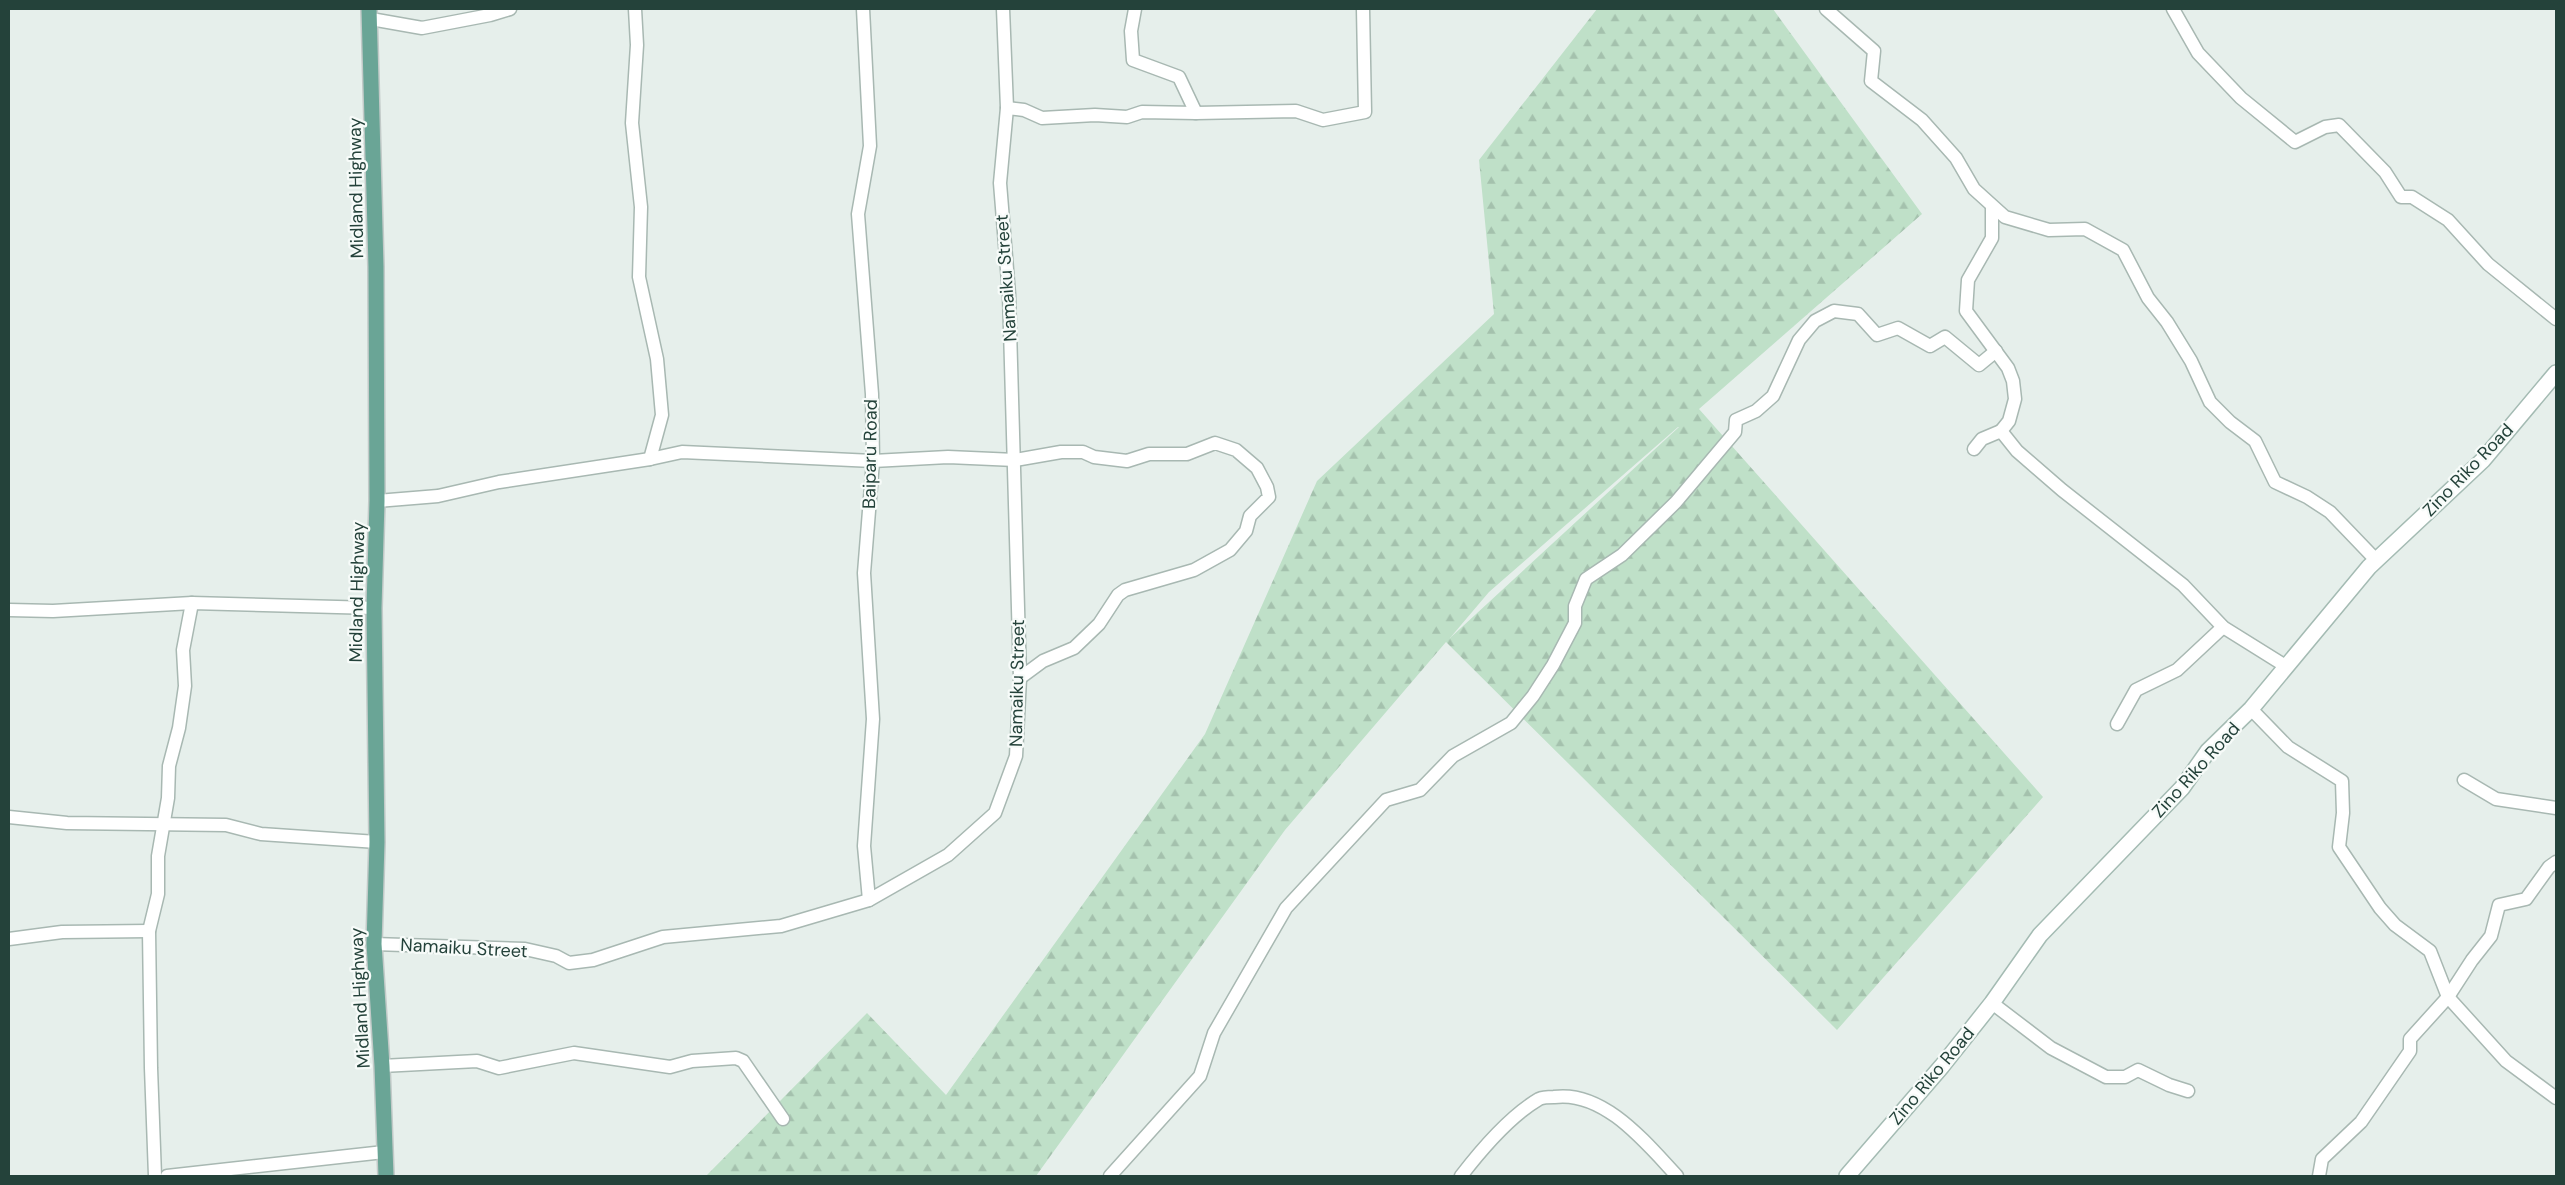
<svg xmlns="http://www.w3.org/2000/svg" width="2565" height="1185" viewBox="0 0 2565 1185" font-family="'DM Sans',sans-serif">
  <style>
    .forest { fill: url(#forest-firs); fill-rule: evenodd }
    .lines { fill: none; stroke-linecap: round; stroke-linejoin: round }
    .street-casing { stroke: #a8b8b2; stroke-width: 15 }
    .secondary-casing { stroke: #a4bbb3; stroke-width: 18 }
    .primary-casing { stroke: #c2cac8; stroke-width: 18 }
    .street { stroke: #fff; stroke-width: 12 }
    .secondary { stroke: #fff; stroke-width: 15 }
    .primary { stroke: #6aa596; stroke-width: 15 }
    .labels { text-anchor: middle; stroke-width: 4.5; stroke-linejoin: round; paint-order: stroke }
    .street-label { font-size: 18px; fill: #24423a; stroke: #f7fbf9 }
  </style>
  <defs>
    <pattern id="forest-firs" width="22" height="20" patternUnits="userSpaceOnUse" patternTransform="scale(1.25)"><rect width="22" height="20" fill="#bfe0c8"/><path d="M5 1l3.5 6h-7zM16 11l3.5 6h-7z" fill="#a4c1ad"/></pattern>
  </defs>
  <rect width="100%" height="100%" fill="#e6efeb"/>
  <path class="forest" d="M 1597,9 L 1773,9 L 1922,214 L 1699,409 L 2043,797 L 1837,1030 L 1446,642 L 1285,830 L 1036,1176 L 706,1176 L 867,1013 L 946,1095 L 1205,734 L 1317,481 L 1494,314 L 1479,160 ZM 1678,427 L 1679,427 L 1450,638 L 1489,592 Z"/>
  <g class="lines">
    <defs>
      <g id="street">
        <polyline points="635,9 637,45 632,123 641,207 639,277 657,359 662,415 650,459"/>
        <polyline points="863,9 870,146 858,214 872,394 873,461 864,573 873,719 864,846 869,900"/>
        <polyline points="1135,9 1131,31 1133,60 1179,77 1196,113 1296,111 1323,120 1365,112 1363,9"/>
        <polyline points="1826,9 1874,51 1871,81 1922,120 1956,158 1974,189 2005,217 2049,230 2085,229 2123,250 2148,298 2167,322 2191,361 2210,402 2230,422 2255,441 2275,482 2307,497 2330,512 2376,560"/>
        <polyline points="2173,9 2198,53 2241,98 2295,142 2325,127 2339,125 2385,172 2401,197 2412,197 2448,220 2488,264 2556,319"/>
        <polyline points="371,19 422,28 490,15 510,9"/>
        <polyline points="1007,108 1024,110 1042,118 1095,115 1127,117 1142,112 1196,113"/>
        <polyline points="1992,207 1992,238 1968,280 1966,311 2008,368 2013,381 2015,399 2009,421 2001,431"/>
        <polyline points="1974,449 1982,439 2001,431 2017,451 2062,490 2183,585 2223,627 2287,667"/>
        <polyline points="377,501 438,496 499,482 650,459 682,452 873,461 948,457 1015,460 1061,452 1083,452 1094,457 1127,461 1149,454 1187,454 1215,443 1236,450 1257,468 1267,487 1269,497 1250,516 1246,531 1230,550 1194,570 1125,590 1118,595 1099,624 1074,648 1043,661 1020,678"/>
        <polyline points="9,610 53,611 192,603 374,608"/>
        <polyline points="2251,709 2288,747 2342,781 2343,813 2339,847 2380,908 2395,925 2430,951 2448,997 2506,1061 2556,1098"/>
        <polyline points="2117,724 2136,690 2177,670 2223,627"/>
        <polyline points="2464,780 2496,799 2556,808"/>
        <polyline points="9,817 67,823 226,825 261,834 377,842"/>
        <polyline points="9,939 62,932 149,931"/>
        <polyline points="374,944 525,949 556,956 569,963 593,960 663,937 781,926 869,900 948,855 995,813 1016,756 1020,678 1009,294 1000,183 1007,108 1003,9"/>
        <polyline points="1992,1003 2051,1048 2106,1077 2125,1077 2138,1070 2169,1085 2188,1091"/>
        <polyline points="382,1066 477,1061 499,1068 574,1053 670,1067 692,1061 736,1058 743,1061 783,1119"/>
        <polyline points="155,1176 151,1068 149,931 158,894 158,856 168,798 169,766 179,728 185,686 183,650 192,603"/>
        <polyline points="167,1176 384,1152"/>
        <polyline points="1110,1176 1200,1076 1214,1033 1286,908 1386,800 1420,790 1453,756 1511,723 1533,696 1553,665 1575,623 1575,606 1586,579 1622,555 1676,502 1735,432 1736,420 1756,411 1773,396 1799,340 1815,321 1834,311 1858,314 1877,335 1898,328 1930,346 1945,337 1979,365 1996,351"/>
        <path d="M 1461,1176 C 1481,1150 1510,1116 1539,1099 C 1543,1097 1549,1097 1554,1097 C 1604,1090 1646,1143 1677,1176"/>
        <polyline points="2319,1176 2322,1159 2361,1122 2410,1051 2410,1039 2448,997 2472,960 2491,936 2499,905 2526,899 2549,867 2556,862"/>
      </g>
      <polyline id="secondary" points="1847,1176 1942,1066 1992,1003 2040,935 2182,788 2208,751 2251,709 2369,567 2483,460 2556,373"/>
      <polyline id="primary" points="369,9 376,267 377,501 374,608 377,842 374,944 382,1066 386,1176"/>
    </defs>
    <use href="#street" class="street-casing"/>
    <use href="#secondary" class="secondary-casing"/>
    <use href="#primary" class="primary-casing"/>
    <use href="#street" class="street"/>
    <use href="#secondary" class="secondary"/>
    <use href="#primary" class="primary"/>
  </g>
  <g class="labels">
    <g class="street-label">
      <text transform="translate(356 188) rotate(-91)" y="6">Midland Highway</text>
      <text transform="translate(1006 278) rotate(-94)" y="6">Namaiku Street</text>
      <text transform="translate(870 454) rotate(-89)" y="6">Baiparu Road</text>
      <text transform="translate(2468 470) rotate(-46)" y="6">Zino Riko Road</text>
      <text transform="translate(357 592) rotate(-89)" y="6">Midland Highway</text>
      <text transform="translate(1017 683) rotate(-89)" y="6">Namaiku Street</text>
      <text transform="translate(2196 770) rotate(-48)" y="6">Zino Riko Road</text>
      <text transform="translate(464 948) rotate(3)" y="6">Namaiku Street</text>
      <text transform="translate(360 998) rotate(-93)" y="6">Midland Highway</text>
      <text transform="translate(1932 1076) rotate(-50)" y="6">Zino Riko Road</text>
    </g>
  </g>
  <rect width="2565" height="1185" fill="none" stroke="#24423a" stroke-width="20"/>
</svg>
